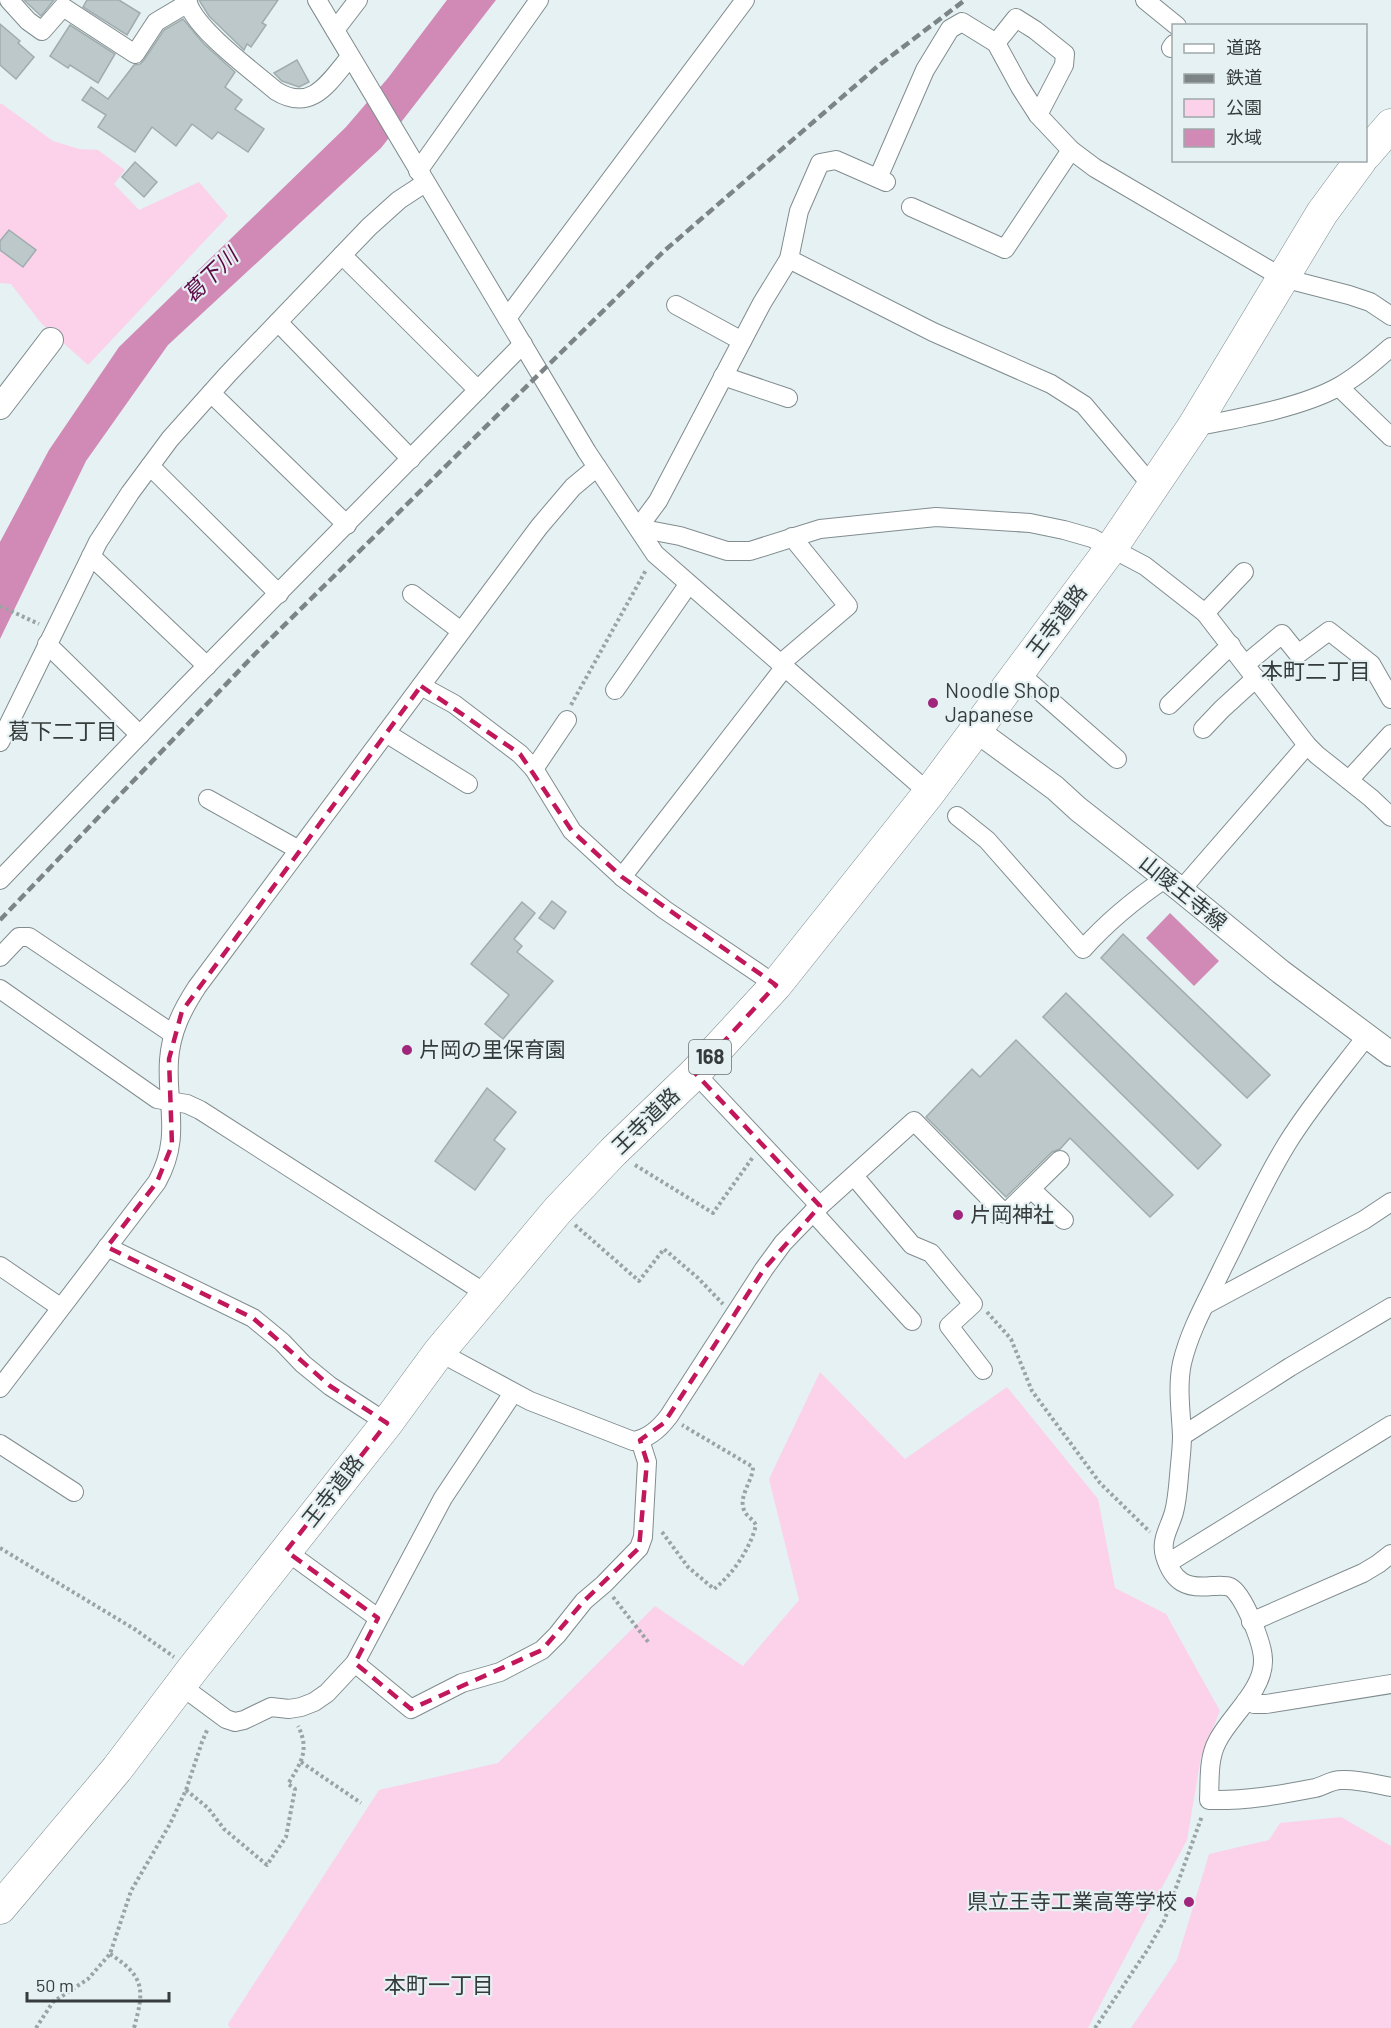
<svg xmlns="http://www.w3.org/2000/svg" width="1391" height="2028" viewBox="0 0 1391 2028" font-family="Barlow,'Noto Sans JP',sans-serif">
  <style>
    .green { fill: #fbd2ea }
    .water { fill: #d18ab6 }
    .building { fill: #bcc8c9; stroke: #a0acae; stroke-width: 1.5 }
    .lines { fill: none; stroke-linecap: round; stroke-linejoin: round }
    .street-casing { stroke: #818c8e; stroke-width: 20 }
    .secondary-casing { stroke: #818c8e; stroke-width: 26 }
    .highway-casing { stroke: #818c8e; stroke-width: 33 }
    .path { stroke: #9ba4a5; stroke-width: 4; stroke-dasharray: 3 3; stroke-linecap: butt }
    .street { stroke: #fff; stroke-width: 18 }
    .secondary { stroke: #fff; stroke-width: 24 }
    .highway { stroke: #fff; stroke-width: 32 }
    .rail { stroke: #7c8485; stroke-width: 4.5; stroke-dasharray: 9 4.5; stroke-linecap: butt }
    .marked { fill: none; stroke: #c2185b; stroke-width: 4.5; stroke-dasharray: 12 8; stroke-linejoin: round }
    .poi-dot { fill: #a0267c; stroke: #e5f1f3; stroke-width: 2 }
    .labels { text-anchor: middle; stroke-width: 4.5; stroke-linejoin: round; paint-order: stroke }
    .shield { fill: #e5f1f3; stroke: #6a7272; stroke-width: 1.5 }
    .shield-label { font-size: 20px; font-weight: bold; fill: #363b3b }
    .street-label { font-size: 21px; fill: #363b3b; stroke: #e5f1f3 }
    .poi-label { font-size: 21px; fill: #363b3b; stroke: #e5f1f3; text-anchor: start }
    .water-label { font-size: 22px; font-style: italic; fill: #5b0544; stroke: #e5f1f3 }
    .neighbourhood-label { font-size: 22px; fill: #363b3b; stroke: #e5f1f3 }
  </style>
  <rect width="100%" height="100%" fill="#e5f1f3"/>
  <g class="green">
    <polygon points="0,104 2,104 53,141 79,149 98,150 125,170 114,184 139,210 199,182 228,216 88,365 41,323 11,284 0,283"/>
    <polygon points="820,1372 905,1459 1007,1387 1098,1499 1115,1588 1166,1614 1220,1711 1201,1757 1187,1840 1088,2028 230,2028 228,2024 379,1790 498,1763 655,1606 743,1666 799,1600 769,1479"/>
    <polygon points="1341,1817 1391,1846 1391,2028 1131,2028 1177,1960 1209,1854 1269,1840 1280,1823"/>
  </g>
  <g class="water">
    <polygon points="447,0 496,0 381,148 168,345 86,461 0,639 0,542 49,450 119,347 346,127 388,78"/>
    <polygon points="1170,913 1219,961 1194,986 1146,938"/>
  </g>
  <g class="building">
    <polygon points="24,0 54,0 41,16"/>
    <polygon points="87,0 119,0 140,13 127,35 83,7"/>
    <polygon points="199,0 278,0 262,23 266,25 251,47 247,44 244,50 209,16"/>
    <polygon points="183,19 204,44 235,72 225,87 242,100 235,109 264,129 248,152 218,132 212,139 192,124 176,146 152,127 135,152 98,127 106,115 82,100 91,87 108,99 134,65 140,64 144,60 164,30"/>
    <polygon points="0,24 20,41 18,43 34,57 16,79 0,65"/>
    <polygon points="70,25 115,54 98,83 70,65 68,68 50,56"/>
    <polygon points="297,60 309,82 299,87 282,81 274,73"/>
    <polygon points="135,162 157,182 144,197 122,177"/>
    <polygon points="9,230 36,250 23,267 0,250 0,241"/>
    <polygon points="552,901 566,912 554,929 539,918"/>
    <polygon points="522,902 535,913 514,939 522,946 517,952 553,981 503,1039 485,1024 509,995 471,964"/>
    <polygon points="1123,934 1270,1075 1247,1098 1101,958"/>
    <polygon points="1066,993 1221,1145 1198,1169 1043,1017"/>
    <polygon points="1016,1040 1173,1195 1150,1217 1070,1138 1060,1149 1052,1152 1006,1197 926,1117 972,1069 980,1077"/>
    <polygon points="487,1088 516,1112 494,1140 505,1149 475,1190 435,1161"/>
  </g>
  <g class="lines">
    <defs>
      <g id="street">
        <polyline points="9,0 28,21 42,31 63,7 135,54 156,22 188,3"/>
        <path d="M 187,0 C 193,28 253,71 276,91 C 312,113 329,82 350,57"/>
        <polyline points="317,0 587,452 655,554 929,793"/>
        <polyline points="1145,0 1177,26"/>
        <polyline points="335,30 358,0"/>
        <polyline points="996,43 1016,18 1035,30 1065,54 1064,65 1038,115"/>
        <polyline points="1171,48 1174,44"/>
        <polyline points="418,171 539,0"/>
        <polyline points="878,178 925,70 950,29 962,22 996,43 1020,87 1038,115 1071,150 1095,168 1283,278 1349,295 1370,302 1391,316"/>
        <polyline points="886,182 836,160 820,163 799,211 789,259 762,303 658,501 638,528 680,536 727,551 750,551 820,529 936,517 1030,523 1064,530 1092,538 1145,566 1205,613 1307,745 1317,755 1371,798 1391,817"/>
        <polyline points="911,207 1005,249 1071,150"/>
        <polyline points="342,255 478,390"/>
        <polyline points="789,259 933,332 1051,384 1084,405 1153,487"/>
        <polyline points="676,305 742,341"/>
        <polyline points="507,318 745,0"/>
        <polyline points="278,322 411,459"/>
        <polyline points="723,376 788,398"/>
        <polyline points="1339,387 1391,437"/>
        <polyline points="211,393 347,525"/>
        <path d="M 1193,427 C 1236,419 1301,408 1340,386 C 1358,376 1375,361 1391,347"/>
        <polyline points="150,466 279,594"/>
        <polyline points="91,556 207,666"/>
        <polyline points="412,594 461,631"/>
        <polyline points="1205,613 1244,572"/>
        <polyline points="47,644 140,735"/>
        <polyline points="780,664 848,606 792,537"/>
        <polyline points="1246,664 1282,634 1298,654 1329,631 1371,664 1391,699"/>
        <polyline points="1019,673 1117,759"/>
        <polyline points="421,686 454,704 520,754 534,769 572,831 622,877 665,910 776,985"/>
        <polyline points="615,690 688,585"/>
        <polyline points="1169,705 1231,645"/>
        <polyline points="1203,729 1222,709 1256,678"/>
        <polyline points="386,733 468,784"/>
        <polyline points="0,742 98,542 130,493 170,439 228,374 369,227 399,200 425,183"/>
        <polyline points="534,769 567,720"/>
        <polyline points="1349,780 1391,734"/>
        <polyline points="208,799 299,850"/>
        <path d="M 957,816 L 987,840 L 1083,949 C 1108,921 1135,899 1166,878"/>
        <polyline points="622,877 784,668"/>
        <polyline points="0,880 184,689 523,344"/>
        <polyline points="1181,890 1307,745"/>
        <polyline points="0,957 19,937 29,937 173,1034"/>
        <polyline points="0,989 157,1099 187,1104 200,1110 488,1295"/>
        <path d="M 1366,1037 C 1340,1071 1311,1105 1288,1142 C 1263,1182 1244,1226 1223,1267 C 1208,1299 1190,1329 1182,1363 C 1177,1387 1181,1411 1182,1436 C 1182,1449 1180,1463 1179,1476 C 1178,1488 1177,1501 1174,1512 C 1170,1527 1160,1540 1165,1556 C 1173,1582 1186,1589 1212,1586 C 1217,1586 1225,1585 1230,1587 C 1244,1594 1263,1645 1263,1660 C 1264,1690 1229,1717 1217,1742 C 1208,1759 1210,1781 1209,1800 C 1245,1801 1279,1795 1315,1788 C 1324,1786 1331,1780 1341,1780 C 1358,1779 1375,1784 1391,1787"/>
        <polyline points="695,1073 820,1206"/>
        <polyline points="854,1176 912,1245 931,1253 973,1304 949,1326 983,1370"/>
        <polyline points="1031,1189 1064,1220"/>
        <polyline points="813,1212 912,1321"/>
        <polyline points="107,1247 253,1318 282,1342 303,1364 330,1386 387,1423"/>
        <polyline points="0,1266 60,1307"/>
        <polyline points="1205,1305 1364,1220 1391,1202"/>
        <path d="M 439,1352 L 530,1401 L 633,1441 C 649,1439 660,1428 669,1416 L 764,1269 L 783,1243 L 813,1212 L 914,1121 L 1005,1214 L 1060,1160"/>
        <path d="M 0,1388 L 157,1182 C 182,1137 166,1106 169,1060 C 171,1032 182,1010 197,987 L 539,527 L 573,487 L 597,467"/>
        <polyline points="1182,1436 1290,1367 1391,1307"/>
        <polyline points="0,1444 74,1492"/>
        <polyline points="286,1551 378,1618"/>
        <polyline points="1168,1563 1391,1425"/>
        <polyline points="1251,1622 1363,1573 1378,1564 1391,1554"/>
        <polyline points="355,1663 411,1709 462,1683 500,1672 542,1650 557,1635 584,1601 604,1584 639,1548 643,1537 647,1462 640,1440"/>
        <polyline points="180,1685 226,1719 235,1722 244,1720 271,1707 289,1709 301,1707 314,1702 327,1693 355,1663 443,1498 513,1393"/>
        <polyline points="1246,1701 1254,1704 1266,1704 1391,1684"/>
      </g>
      <g id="secondary">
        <polyline points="0,407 51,340"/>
        <polyline points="976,730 1055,788 1078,809 1181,890 1281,972 1391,1054"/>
      </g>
      <g id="highway">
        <polyline points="1366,154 1391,125"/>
        <polyline points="0,1908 117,1769 192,1670 387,1423 439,1352 558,1210 613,1152 695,1073 776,985 929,793 1112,547 1193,427 1322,213 1361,160"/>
      </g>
    </defs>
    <use href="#street" class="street-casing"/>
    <use href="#secondary" class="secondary-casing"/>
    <use href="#highway" class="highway-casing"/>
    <g class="path">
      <polyline points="0,606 39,624"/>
      <polyline points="571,705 646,570"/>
      <polyline points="635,1165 713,1213 753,1157"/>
      <polyline points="575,1225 639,1281 664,1249 698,1278 723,1304"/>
      <polyline points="987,1312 1011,1339 1032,1391 1100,1483 1150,1532"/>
      <path d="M 662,1532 L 688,1567 L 714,1589 C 733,1574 750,1549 756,1525 C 753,1519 746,1516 744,1510 C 738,1497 753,1480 753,1467 L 682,1425"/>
      <polyline points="0,1548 136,1630 174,1657"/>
      <polyline points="613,1597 649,1643"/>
      <polyline points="301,1762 361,1803"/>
      <path d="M 186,1790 L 208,1808 L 224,1829 L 267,1865 L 286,1837 L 295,1789 L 288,1784 C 301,1763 310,1750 298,1726"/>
      <path d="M 110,1954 C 146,1977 144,1991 134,2028"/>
      <polyline points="36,2028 53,2002 88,1979 110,1954 131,1891 170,1824 186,1790 202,1742 208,1728"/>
      <polyline points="1095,2028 1148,1949 1164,1921 1202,1816"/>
    </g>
    <use href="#street" class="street"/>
    <use href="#secondary" class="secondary"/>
    <use href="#highway" class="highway"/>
    <polyline class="rail" points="0,920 255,654 663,252 878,66 965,0"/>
  </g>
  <path class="marked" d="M 421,686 L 520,754 L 572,831 L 622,877 L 776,985 L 695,1073 L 820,1206 L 764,1269 L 664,1423 L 640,1440 L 647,1462 L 639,1548 L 584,1601 L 542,1650 L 411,1709 L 355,1663 L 378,1618 L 286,1551 L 387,1423 L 330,1386 L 253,1318 L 107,1247 L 157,1182 L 172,1145 L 169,1059 L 182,1011 Z"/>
  <g class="poi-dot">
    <circle cx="933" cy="703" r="6"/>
    <circle cx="407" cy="1050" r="6"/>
    <circle cx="958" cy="1215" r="6"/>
    <circle cx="1189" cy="1902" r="6"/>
  </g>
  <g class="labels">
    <rect class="shield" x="689" y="1040" width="42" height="34" rx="4.5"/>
    <g class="shield-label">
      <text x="710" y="1064">168</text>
    </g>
    <g class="street-label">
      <text transform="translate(1057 621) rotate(-53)" y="7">王寺道路</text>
      <text transform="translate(1183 893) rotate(39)" y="7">山陵王寺線</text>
      <text transform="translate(646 1121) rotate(-44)" y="7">王寺道路</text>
      <text transform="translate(333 1491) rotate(-52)" y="7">王寺道路</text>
    </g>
    <g class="poi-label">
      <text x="945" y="698">Noodle Shop<tspan x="945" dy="24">Japanese</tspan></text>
      <text x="419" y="1057">片岡の里保育園</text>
      <text x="970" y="1222">片岡神社</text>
      <text x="1177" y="1909" text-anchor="end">県立王寺工業高等学校</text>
    </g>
    <g class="water-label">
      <text transform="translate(210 275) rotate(-44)" y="8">葛下川</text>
    </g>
    <g class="neighbourhood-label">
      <text x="1316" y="679">本町二丁目</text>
      <text x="63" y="739">葛下二丁目</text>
      <text x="439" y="1993">本町一丁目</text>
    </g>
  </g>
  <rect x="1172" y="24" width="195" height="138" fill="#e5f1f3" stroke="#9fa8a9" stroke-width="1.5"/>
  <rect x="1184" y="44" width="30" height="9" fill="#ffffff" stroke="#9fa8a9" stroke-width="1.5"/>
  <text x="1226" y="54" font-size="18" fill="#363b3b">道路</text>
  <rect x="1184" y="74" width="30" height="9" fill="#7c8485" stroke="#9fa8a9" stroke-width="1.5"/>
  <text x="1226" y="84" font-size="18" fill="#363b3b">鉄道</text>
  <rect x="1184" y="99" width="30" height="18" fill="#fbd2ea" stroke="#9fa8a9" stroke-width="1.5"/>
  <text x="1226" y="114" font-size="18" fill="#363b3b">公園</text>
  <rect x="1184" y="129" width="30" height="18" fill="#d18ab6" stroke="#9fa8a9" stroke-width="1.5"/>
  <text x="1226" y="144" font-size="18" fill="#363b3b">水域</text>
  <path d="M27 1992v9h142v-9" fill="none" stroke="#363b3b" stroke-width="3"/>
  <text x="36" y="1992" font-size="18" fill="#363b3b" stroke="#e5f1f3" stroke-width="4.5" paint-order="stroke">50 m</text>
</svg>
